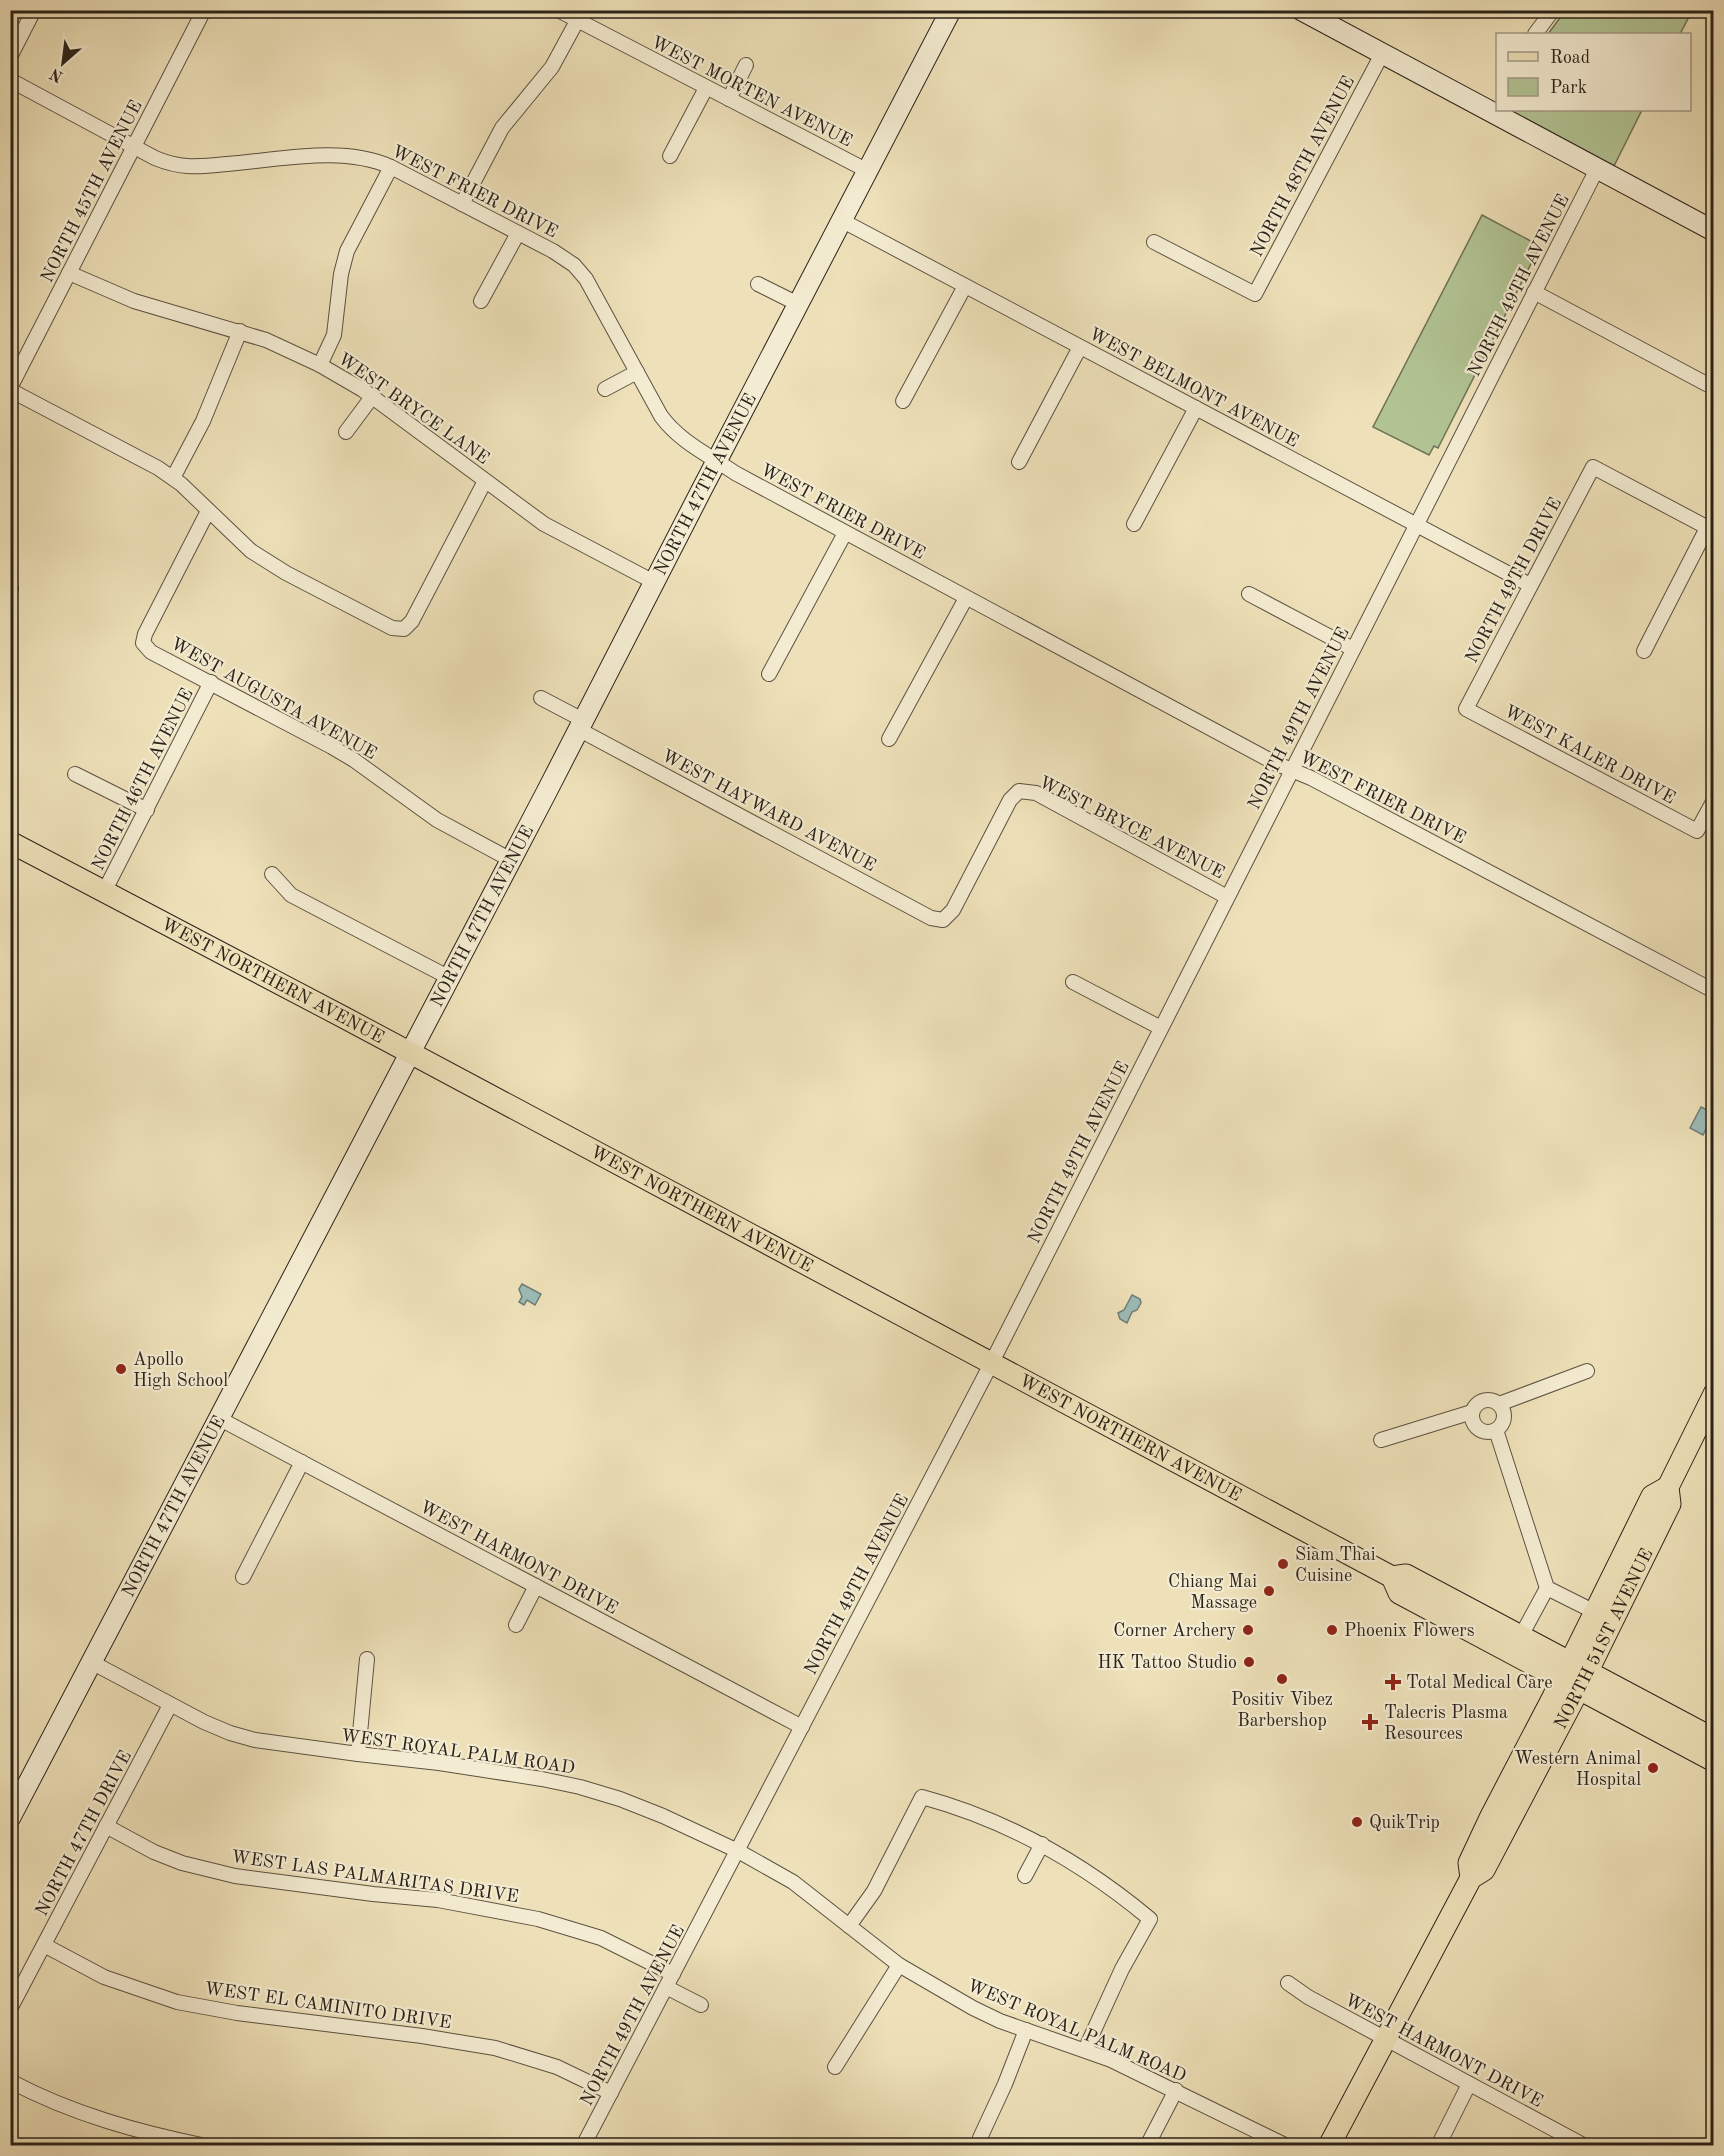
<svg xmlns="http://www.w3.org/2000/svg" width="1724" height="2156" viewBox="0 0 1724 2156" font-family="'Old Standard TT',serif">
  <style>
    .green { fill: #b2c494; stroke: #6e7356; stroke-width: 1.5 }
    .water { fill: #9cbcb8; stroke: #6f7e78; stroke-width: 1.5 }
    .lines { fill: none; stroke-linecap: round; stroke-linejoin: round }
    .street-casing { stroke: #5c5241; stroke-width: 16 }
    .secondary-casing { stroke: #2b2219; stroke-width: 22 }
    .primary-casing { stroke: #2b2219; stroke-width: 23 }
    .street { stroke: #f4ecd2; stroke-width: 14 }
    .secondary { stroke: #f4ecd2; stroke-width: 20 }
    .primary { stroke: #eee1b9; stroke-width: 21 }
    .poi-dot { fill: #8f2418; stroke: #f4ecd2; stroke-width: 2 }
    .labels { text-anchor: middle; stroke-width: 4.5; stroke-linejoin: round; paint-order: stroke }
    .street-label { font-size: 18px; fill: #2b2219; stroke: #f4ecd2 }
    .poi-label { font-size: 18px; fill: #2b2219; stroke: #f4ecd2; text-anchor: start }
  </style>
  <rect width="100%" height="100%" fill="#eee1b9"/>
  <filter id="stains"><feTurbulence type="fractalNoise" baseFrequency=".00333" numOctaves="4"/><feColorMatrix values="0 0 0 0 .2 0 0 0 0 .09 0 0 0 0 .02 0 0 0 .5 -.17"/></filter>
  <radialGradient id="worn" r=".72"><stop offset=".6" stop-color="#630" stop-opacity="0"/><stop offset="1" stop-color="#630" stop-opacity=".3"/></radialGradient>
  <g class="green">
    <polygon points="1565,11 1565,10 1692,11 1680,34 1548,34"/>
    <polygon points="1510,110 1642,110 1614,166"/>
    <polygon points="1482,215 1540,246 1438,448 1434,446 1429,455 1373,427"/>
  </g>
  <g class="water">
    <polygon points="1701,1107 1713,1113 1713,1130 1707,1127 1703,1135 1690,1128"/>
    <polygon points="522,1284 541,1294 535,1305 527,1300 524,1305 519,1302 522,1297 519,1289"/>
    <polygon points="1132,1295 1140,1299 1141,1303 1137,1310 1132,1312 1127,1323 1120,1319 1118,1313 1124,1310"/>
  </g>
  <g class="lines">
    <defs>
      <g id="street">
        <polyline points="558,10 866,170"/>
        <polyline points="1535,34 1553,10"/>
        <polyline points="10,57 34,10"/>
        <path d="M 10,80 L 155,158 C 181,169 199,167 227,164 C 279,160 343,145 391,167 L 553,251 L 574,265 L 586,279 L 661,416 C 680,442 709,455 735,473 L 1275,763 L 1311,778 L 1714,991"/>
        <polyline points="729,99 746,65"/>
        <polyline points="670,156 706,88"/>
        <polyline points="462,204 502,128 552,67 577,21"/>
        <polyline points="841,220 1530,585"/>
        <polyline points="1154,242 1255,294 1382,54"/>
        <polyline points="69,273 134,301 266,340 320,365 363,390 544,524 654,582"/>
        <polyline points="758,284 798,304"/>
        <polyline points="1534,292 1714,388"/>
        <polyline points="481,301 518,233"/>
        <polyline points="320,365 334,335 341,274 347,251 391,167"/>
        <polyline points="10,388 204,10"/>
        <polyline points="605,389 637,372"/>
        <polyline points="10,390 158,468 181,484 251,551 286,573 392,628 404,629 412,621 485,481"/>
        <polyline points="903,401 965,286"/>
        <polyline points="346,432 372,397"/>
        <polyline points="1019,462 1080,347"/>
        <polyline points="173,478 203,421 240,331"/>
        <polyline points="208,511 145,634 143,643 151,652 332,747 354,760 437,820 511,860"/>
        <polyline points="1134,524 1196,408"/>
        <polyline points="1714,531 1593,467 1466,709 1697,831 1714,800"/>
        <polyline points="10,589 11,589"/>
        <polyline points="1249,594 1353,649"/>
        <polyline points="1644,651 1707,528"/>
        <polyline points="769,674 845,533"/>
        <polyline points="541,698 583,720"/>
        <polyline points="578,729 931,918 943,920 953,910 1010,800 1019,791 1036,793 1227,897"/>
        <polyline points="889,739 966,598"/>
        <polyline points="75,774 147,810"/>
        <polyline points="272,874 291,895 450,978"/>
        <polyline points="104,892 211,682"/>
        <polyline points="1073,982 1161,1028"/>
        <circle cx="1488" cy="1416" r="16"/>
        <polyline points="1499,1404 1587,1371"/>
        <polyline points="220,1419 802,1727"/>
        <polyline points="1496,1430 1547,1588 1595,1612"/>
        <polyline points="1381,1440 1472,1412"/>
        <polyline points="243,1577 302,1462"/>
        <polyline points="516,1625 536,1586"/>
        <polyline points="1521,1636 1547,1588"/>
        <polyline points="93,1663 204,1722 230,1733 255,1740 358,1754 439,1763 542,1779 580,1787 620,1799 663,1816 738,1851 793,1882 899,1965 973,2008 1000,2021 1111,2060 1287,2146"/>
        <polyline points="358,1754 367,1659"/>
        <polyline points="106,1826 154,1852 182,1863 235,1876 373,1894 438,1900 538,1919 601,1938 673,1974"/>
        <polyline points="1025,1876 1042,1844"/>
        <path d="M 849,1926 L 874,1891 L 922,1797 C 1007,1820 1083,1863 1150,1919 L 1122,1969 L 1085,2050"/>
        <polyline points="44,1945 104,1977 177,2002 237,2013 422,2036 495,2048 557,2067 611,2093"/>
        <polyline points="1288,1983 1308,1997 1585,2146"/>
        <polyline points="666,1987 701,2005"/>
        <polyline points="10,2009 170,1705"/>
        <polyline points="835,2067 899,1965"/>
        <path d="M 10,2081 C 72,2114 138,2132 206,2146"/>
        <polyline points="980,2138 1005,2084 1026,2030"/>
        <polyline points="583,2146 991,1364 1597,169"/>
        <polyline points="1147,2146 1176,2090"/>
        <polyline points="1438,2146 1469,2084"/>
      </g>
      <g id="secondary">
        <polyline points="1301,10 1714,231"/>
        <path id="s1" d="M 10,1818 L 546,793 L 701,491 L 951,10"/>
      </g>
      <g id="primary">
        <path id="s2" d="M 10,842 L 345,1018 L 1392,1577 L 1399,1593 L 1714,1761"/>
        <polyline points="1392,1577 1406,1575 1714,1739"/>
        <polyline points="1471,1878 1469,1863 1491,1816 1553,1697 1652,1496 1668,1487"/>
        <path id="s3" d="M 1329,2146 L 1471,1878 L 1484,1870 L 1579,1689 L 1670,1504 L 1668,1487 L 1714,1394"/>
      </g>
    </defs>
    <use href="#street" class="street-casing"/>
    <use href="#secondary" class="secondary-casing"/>
    <use href="#primary" class="primary-casing"/>
    <use href="#street" class="street"/>
    <use href="#secondary" class="secondary"/>
    <use href="#primary" class="primary"/>
  </g>
  <g class="poi-dot">
    <circle cx="121" cy="1369" r="6"/>
    <circle cx="1283" cy="1564" r="6"/>
    <circle cx="1269" cy="1591" r="6"/>
    <circle cx="1248" cy="1630" r="6"/>
    <circle cx="1332" cy="1630" r="6"/>
    <circle cx="1249" cy="1662" r="6"/>
    <circle cx="1282" cy="1679" r="6"/>
    <path d="M1390 1673h6v6h6v6h-6v6h-6v-6h-6v-6h6z"/>
    <path d="M1367 1713h6v6h6v6h-6v6h-6v-6h-6v-6h6z"/>
    <circle cx="1653" cy="1768" r="6"/>
    <circle cx="1357" cy="1822" r="6"/>
  </g>
  <g class="labels">
    <g class="street-label">
      <text transform="translate(752 91) rotate(27)" y="6">WEST MORTEN AVENUE</text>
      <text transform="translate(1302 166) rotate(-62)" y="6">NORTH 48TH AVENUE</text>
      <text transform="translate(91 191) rotate(-63)" y="6">NORTH 45TH AVENUE</text>
      <text transform="translate(475 191) rotate(27)" y="6">WEST FRIER DRIVE</text>
      <text transform="translate(1518 285) rotate(-63)" y="6">NORTH 49TH AVENUE</text>
      <text transform="translate(1194 387) rotate(28)" y="6">WEST BELMONT AVENUE</text>
      <text transform="translate(414 408) rotate(35)" y="6">WEST BRYCE LANE</text>
      <text dy="6" stroke="none"><textPath href="#s1" startOffset="1504">NORTH 47TH AVENUE</textPath></text>
      <text transform="translate(843 511) rotate(28)" y="6">WEST FRIER DRIVE</text>
      <text transform="translate(1513 580) rotate(-62)" y="6">NORTH 49TH DRIVE</text>
      <text transform="translate(274 698) rotate(29)" y="6">WEST AUGUSTA AVENUE</text>
      <text transform="translate(1298 718) rotate(-63)" y="6">NORTH 49TH AVENUE</text>
      <text transform="translate(1590 754) rotate(28)" y="6">WEST KALER DRIVE</text>
      <text transform="translate(142 779) rotate(-63)" y="6">NORTH 46TH AVENUE</text>
      <text transform="translate(1383 797) rotate(27)" y="6">WEST FRIER DRIVE</text>
      <text transform="translate(769 810) rotate(28)" y="6">WEST HAYWARD AVENUE</text>
      <text transform="translate(1132 827) rotate(27)" y="6">WEST BRYCE AVENUE</text>
      <text dy="6" stroke="none"><textPath href="#s1" startOffset="1018">NORTH 47TH AVENUE</textPath></text>
      <text dy="6" stroke="none"><textPath href="#s2" startOffset="297">WEST NORTHERN AVENUE</textPath></text>
      <text transform="translate(1078 1152) rotate(-63)" y="6">NORTH 49TH AVENUE</text>
      <text dy="6" stroke="none"><textPath href="#s2" startOffset="783">WEST NORTHERN AVENUE</textPath></text>
      <text dy="6" stroke="none"><textPath href="#s2" startOffset="1269">WEST NORTHERN AVENUE</textPath></text>
      <text dy="6" stroke="none"><textPath href="#s1" startOffset="352">NORTH 47TH AVENUE</textPath></text>
      <text transform="translate(519 1557) rotate(28)" y="6">WEST HARMONT DRIVE</text>
      <text transform="translate(856 1584) rotate(-62)" y="6">NORTH 49TH AVENUE</text>
      <text dy="6" stroke="none"><textPath href="#s3" startOffset="579">NORTH 51ST AVENUE</textPath></text>
      <text transform="translate(458 1751) rotate(8)" y="6">WEST ROYAL PALM ROAD</text>
      <text transform="translate(83 1833) rotate(-62)" y="6">NORTH 47TH DRIVE</text>
      <text transform="translate(375 1876) rotate(8)" y="6">WEST LAS PALMARITAS DRIVE</text>
      <text transform="translate(328 2005) rotate(8)" y="6">WEST EL CAMINITO DRIVE</text>
      <text transform="translate(632 2015) rotate(-62)" y="6">NORTH 49TH AVENUE</text>
      <text transform="translate(1077 2030) rotate(23)" y="6">WEST ROYAL PALM ROAD</text>
      <text transform="translate(1444 2050) rotate(28)" y="6">WEST HARMONT DRIVE</text>
    </g>
    <g class="poi-label">
      <text x="133" y="1365">Apollo<tspan x="133" dy="21">High School</tspan></text>
      <text x="1295" y="1560">Siam Thai<tspan x="1295" dy="21">Cuisine</tspan></text>
      <text x="1257" y="1587" text-anchor="end">Chiang Mai<tspan x="1257" dy="21">Massage</tspan></text>
      <text x="1236" y="1636" text-anchor="end">Corner Archery</text>
      <text x="1344" y="1636">Phoenix Flowers</text>
      <text x="1237" y="1668" text-anchor="end">HK Tattoo Studio</text>
      <text x="1406" y="1688">Total Medical Care</text>
      <text x="1282" y="1705" text-anchor="middle">Positiv Vibez<tspan x="1282" dy="21">Barbershop</tspan></text>
      <text x="1384" y="1718">Talecris Plasma<tspan x="1384" dy="21">Resources</tspan></text>
      <text x="1641" y="1764" text-anchor="end">Western Animal<tspan x="1641" dy="21">Hospital</tspan></text>
      <text x="1369" y="1828">QuikTrip</text>
    </g>
  </g>
  <rect width="1724" height="2156" fill="none" stroke="#eee1b9" stroke-width="36"/>
  <rect x="12" y="12" width="1700" height="2132" fill="none" stroke="#2b2219" stroke-width="3"/>
  <rect x="18" y="18" width="1688" height="2120" fill="none" stroke="#2b2219" stroke-width="1.5"/>
  <rect x="1496" y="33" width="195" height="78" fill="#f4ecd2" stroke="#a49b88" stroke-width="1.5"/>
  <rect x="1508" y="52" width="30" height="9" fill="#eee1b9" stroke="#a49b88" stroke-width="1.5"/>
  <text x="1550" y="63" font-size="18" fill="#2b2219">Road</text>
  <rect x="1508" y="78" width="30" height="18" fill="#b2c494" stroke="#a49b88" stroke-width="1.5"/>
  <text x="1550" y="93" font-size="18" fill="#2b2219">Park</text>
  <g transform="translate(63 63) rotate(208)" stroke="#f4ecd2" stroke-width="4.5" paint-order="stroke">
  <path d="M0-4.5L10 22L0 15L-10 22Z" fill="#2b2219"/>
  <text y="-9" font-size="16" font-weight="bold" text-anchor="middle" fill="#2b2219">N</text>
  </g>
  <rect width="100%" height="100%" filter="url(#stains)"/>
  <rect width="100%" height="100%" fill="url(#worn)"/>
</svg>
